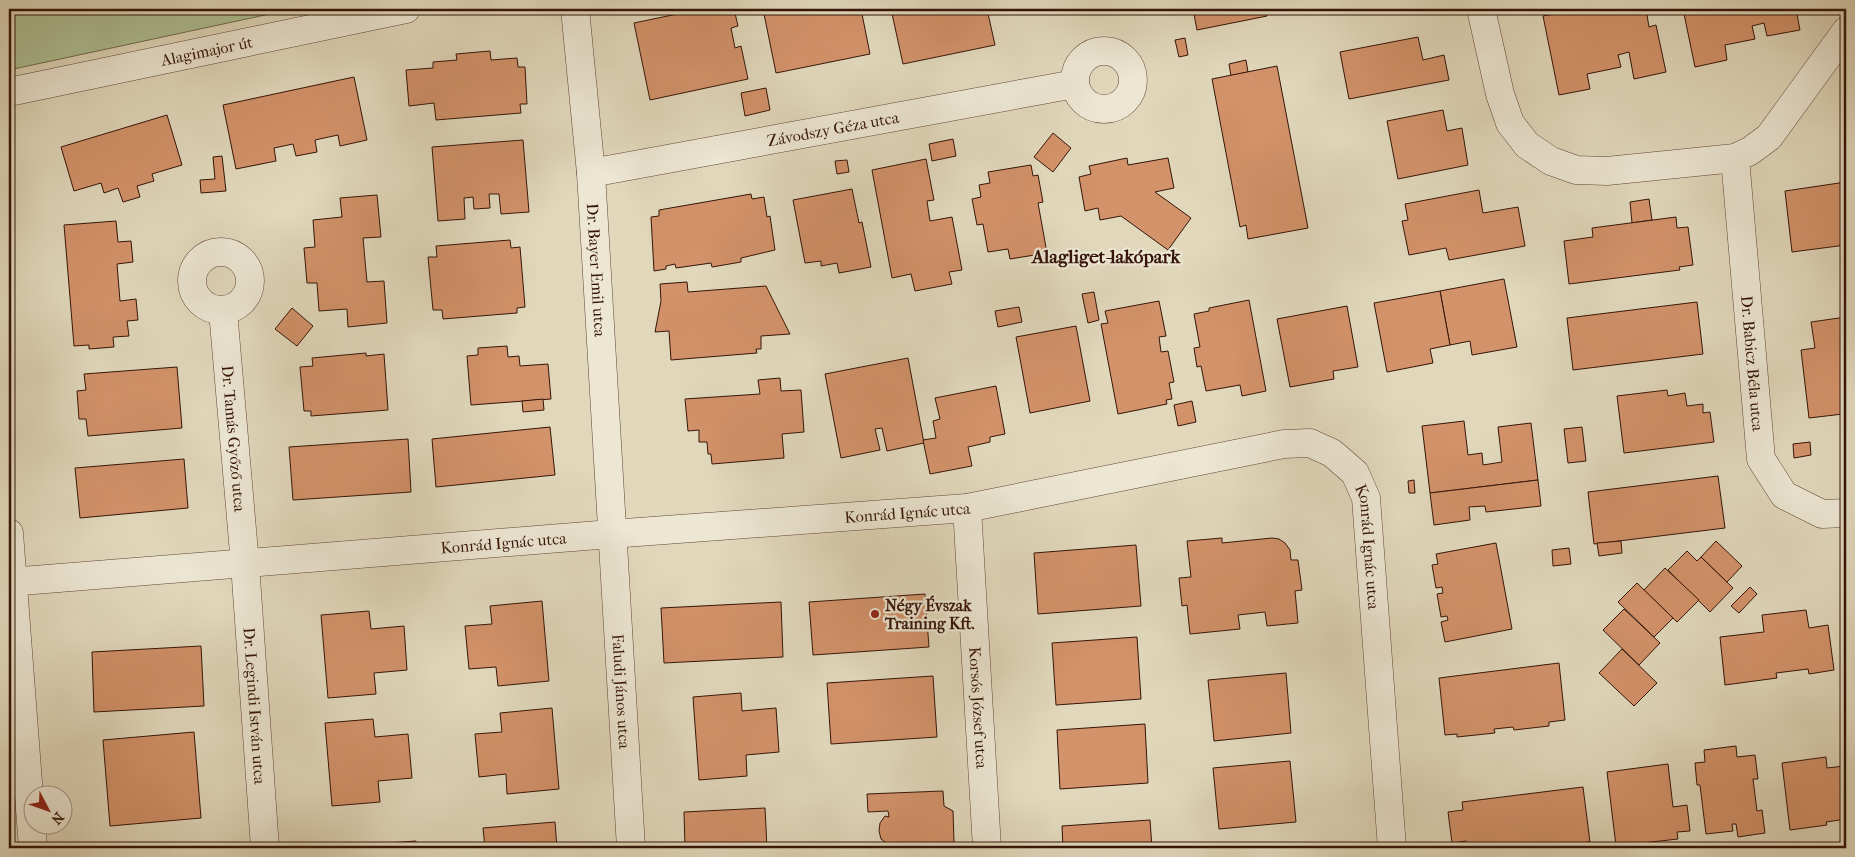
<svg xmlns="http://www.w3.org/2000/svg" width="1855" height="857" viewBox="0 0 1855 857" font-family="'IM FELL French Canon',serif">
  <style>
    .green { fill: #aec094; stroke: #726a4e }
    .building { fill: #d2926a; stroke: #351408 }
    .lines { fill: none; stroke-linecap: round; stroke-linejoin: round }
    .minor-casing { stroke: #604535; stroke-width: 29 }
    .minor { stroke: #ece6d3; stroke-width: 28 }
    .poi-dot { fill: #8f2418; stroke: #ece6d3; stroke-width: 2 }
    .labels { text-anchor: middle; stroke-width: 4.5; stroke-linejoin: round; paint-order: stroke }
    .street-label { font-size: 16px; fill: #351408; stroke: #ece6d3 }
    .poi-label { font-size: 16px; font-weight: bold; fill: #351408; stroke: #ece6d3; text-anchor: start }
    .quarter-label { font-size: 19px; font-weight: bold; fill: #351408; stroke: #ece6d3 }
  </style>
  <rect width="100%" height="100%" fill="#e1d8bc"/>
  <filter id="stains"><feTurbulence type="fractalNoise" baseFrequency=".004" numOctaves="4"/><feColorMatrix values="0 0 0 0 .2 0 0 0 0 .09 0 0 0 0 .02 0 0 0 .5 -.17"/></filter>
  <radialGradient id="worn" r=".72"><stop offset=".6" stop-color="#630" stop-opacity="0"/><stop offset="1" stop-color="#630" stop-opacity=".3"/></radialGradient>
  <polygon class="green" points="9,9 293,9 9,70"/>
  <g class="building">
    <polygon points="701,9 734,9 738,26 731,28 735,48 741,46 748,79 650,100 634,23"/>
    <polygon points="763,9 861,9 870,54 776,73"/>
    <polygon points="891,9 987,9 995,45 903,64"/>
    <polygon points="1193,9 1266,9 1267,16 1197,30"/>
    <polygon points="1579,9 1646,9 1649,27 1656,25 1666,72 1634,79 1629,52 1618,55 1621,67 1587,74 1590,89 1559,95 1543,16"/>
    <polygon points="1683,9 1796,9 1800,30 1767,36 1764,23 1752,26 1755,39 1725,45 1727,60 1695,67"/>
    <polygon points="1418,37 1423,60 1444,55 1449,80 1349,99 1340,52"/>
    <polygon points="1185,38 1188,55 1179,57 1175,40"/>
    <polygon points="490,51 491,60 517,58 518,67 525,67 527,104 520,104 521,113 436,120 434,103 409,106 406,70 433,68 433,62 457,60 456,54"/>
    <polygon points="1246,60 1248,72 1231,76 1229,64"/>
    <polygon points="1277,66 1308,228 1248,239 1246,225 1240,227 1212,79"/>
    <polygon points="354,77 367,140 340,146 338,135 315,140 317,152 296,156 293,144 274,148 276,161 236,169 223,105"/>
    <polygon points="766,88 770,110 745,116 741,93"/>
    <polygon points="1443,110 1447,131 1462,128 1468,165 1398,179 1387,121"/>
    <polygon points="167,115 182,165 152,174 154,181 137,186 140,197 123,202 118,188 104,193 101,183 74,191 61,147"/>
    <polygon points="1053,133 1071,148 1053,172 1034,157"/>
    <polygon points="953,139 956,156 932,161 929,144"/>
    <polygon points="523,140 529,212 501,214 499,194 489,194 490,208 474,209 473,197 464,198 465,219 438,221 432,147"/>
    <polygon points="222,156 226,191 201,193 200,180 215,179 213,157"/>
    <polygon points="1127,158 1128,165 1168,158 1174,188 1155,192 1191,218 1168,250 1121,216 1100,220 1098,208 1085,211 1079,177 1091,174 1089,166"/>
    <polygon points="926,159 934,200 927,201 930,221 952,217 962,270 949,272 952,284 915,291 911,274 892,278 872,170"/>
    <polygon points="847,160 849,172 837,174 835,161"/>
    <polygon points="1031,165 1033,176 1038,175 1043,202 1038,203 1047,253 1010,259 1008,249 988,252 983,224 977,225 972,199 981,197 979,185 990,183 988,172"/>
    <polygon points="1846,182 1846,245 1792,252 1785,191"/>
    <polygon points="852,189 859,223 862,222 871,267 839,273 837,263 821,266 821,261 805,263 793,200"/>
    <polygon points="1479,190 1483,213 1518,207 1525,246 1449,260 1446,248 1409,255 1402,221 1408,220 1405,204"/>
    <polygon points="751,194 752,199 764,197 767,217 770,216 775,250 741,258 741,262 712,267 711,263 676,268 675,264 666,266 666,269 654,271 651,217 659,216 659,210"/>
    <polygon points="377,195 381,237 363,238 367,282 384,281 387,323 348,327 347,309 319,311 317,283 307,283 304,248 315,247 313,220 342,217 340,198"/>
    <polygon points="1649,199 1652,220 1632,223 1630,202"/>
    <polygon points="1676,217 1677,228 1688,227 1693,265 1679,267 1680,270 1569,284 1564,241 1593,237 1592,228"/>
    <polygon points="116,221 118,242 131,241 133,262 117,264 120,301 136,299 138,320 127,321 129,336 113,337 114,347 89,349 89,345 74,346 64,225"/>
    <polygon points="510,240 511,248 520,247 525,307 517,308 517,313 443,319 442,310 433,310 428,257 437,257 436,246"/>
    <polygon points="1504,279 1517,347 1472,355 1470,341 1450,345 1440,291"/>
    <polygon points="687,282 688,292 766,286 790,334 761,336 761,349 756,349 757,353 671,360 669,331 655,332 661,301 660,284"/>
    <polygon points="1440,291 1450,345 1430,349 1433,363 1387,372 1374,303"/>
    <polygon points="1094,292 1099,320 1088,323 1082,294"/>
    <polygon points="1249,300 1266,391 1242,396 1240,385 1206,391 1201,366 1197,367 1194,348 1200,347 1194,314 1209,311 1209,308"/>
    <polygon points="1159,301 1166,336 1159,337 1161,352 1168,351 1174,382 1169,383 1172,399 1166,400 1167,404 1118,414 1101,324 1108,323 1105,311"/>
    <polygon points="1697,302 1703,354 1573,370 1567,318"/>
    <polygon points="1347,306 1358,367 1333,371 1334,379 1290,387 1277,319"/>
    <polygon points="1019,307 1022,322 998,327 995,311"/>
    <polygon points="292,308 313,326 297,346 275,329"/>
    <polygon points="1846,317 1846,429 1844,429 1843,414 1809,418 1801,350 1815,348 1811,322"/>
    <polygon points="1076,326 1090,401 1030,413 1016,337"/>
    <polygon points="507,346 508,357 519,356 520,366 548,364 551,399 471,405 467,356 478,355 478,348"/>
    <polygon points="366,353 366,356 384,354 388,410 311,416 311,411 304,411 300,367 313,366 312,358"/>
    <polygon points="908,358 924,443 887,451 882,428 875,429 880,450 841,458 825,374"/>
    <polygon points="177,367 182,428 88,436 86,419 79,419 77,391 86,390 84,374"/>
    <polygon points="780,378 781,391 801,390 804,432 782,434 784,458 712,464 711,454 708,454 707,442 699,442 699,430 688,431 685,399 760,394 758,380"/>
    <polygon points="996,386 1005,434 990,437 990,442 968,447 972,466 930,474 923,440 936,438 933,421 940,419 935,398"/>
    <polygon points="1667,390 1668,396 1685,393 1687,406 1703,404 1703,413 1710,412 1714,442 1624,453 1617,396"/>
    <polygon points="543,399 544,410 523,412 522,401"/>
    <polygon points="1192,401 1196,422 1178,426 1174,405"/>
    <polygon points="1464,421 1468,455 1482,453 1483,465 1502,462 1498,427 1531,423 1538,480 1430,493 1422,426"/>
    <polygon points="550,427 555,475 436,487 432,439"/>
    <polygon points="1582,427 1586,461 1568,463 1564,429"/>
    <polygon points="408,439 411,492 293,500 289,447"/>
    <polygon points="1810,442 1811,455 1794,458 1793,444"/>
    <polygon points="184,459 188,508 80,518 75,468"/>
    <polygon points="1718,476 1725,528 1594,544 1588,492"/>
    <polygon points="1414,480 1415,493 1409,493 1408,481"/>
    <polygon points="1538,480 1541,506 1486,512 1485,506 1469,507 1470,520 1434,525 1430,493"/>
    <polygon points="1222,538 1222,543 1272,538 1279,539 1285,543 1290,550 1291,560 1298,560 1302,590 1295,591 1298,623 1267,626 1265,612 1238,615 1240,629 1190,634 1187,605 1182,606 1179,578 1191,577 1187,541"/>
    <polygon points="1621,541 1622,553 1599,556 1597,543"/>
    <polygon points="1716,541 1742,566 1727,582 1701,557"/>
    <polygon points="1496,543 1512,629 1445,642 1441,622 1448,620 1447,616 1441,617 1437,594 1443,593 1442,587 1436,588 1432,565 1438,564 1436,554"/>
    <polygon points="1136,545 1141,606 1038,614 1034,553"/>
    <polygon points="1569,548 1571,564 1553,566 1552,550"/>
    <polygon points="1687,551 1697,561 1701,557 1733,588 1710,612 1668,570"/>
    <polygon points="1665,568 1699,600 1677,622 1644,590"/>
    <polygon points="1637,583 1673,618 1654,637 1618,602"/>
    <polygon points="1750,587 1757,594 1739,613 1731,606"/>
    <polygon points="925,594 929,647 813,655 809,602"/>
    <polygon points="542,601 549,681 498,686 496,667 469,669 465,626 492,624 490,606"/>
    <polygon points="781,602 783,657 664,663 661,608"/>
    <polygon points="1624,609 1660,643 1639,665 1603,630"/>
    <polygon points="1806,610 1809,628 1828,625 1834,670 1809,674 1808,669 1776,673 1777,678 1725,685 1720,637 1764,632 1762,615"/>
    <polygon points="369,611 371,629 404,626 407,670 374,673 376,694 328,698 321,615"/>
    <polygon points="1137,637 1141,699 1056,705 1052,643"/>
    <polygon points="201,646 204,706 94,712 92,652"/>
    <polygon points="1622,649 1657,683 1634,706 1599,673"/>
    <polygon points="1559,663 1565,720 1549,722 1549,726 1514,730 1513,727 1494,729 1495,733 1457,737 1457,734 1445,735 1439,678"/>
    <polygon points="1286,673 1291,733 1214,741 1208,680"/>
    <polygon points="933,676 937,737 831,744 827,683"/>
    <polygon points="741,693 742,711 776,708 779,752 746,755 747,776 699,780 693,697"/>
    <polygon points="552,708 559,789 507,794 506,774 479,777 475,734 502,732 500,713"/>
    <polygon points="373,719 375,737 408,734 412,778 378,781 380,802 332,806 325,723"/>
    <polygon points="1145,724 1148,783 1060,789 1057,730"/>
    <polygon points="194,732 201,818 110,826 103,740"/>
    <polygon points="1736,746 1737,757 1755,755 1758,779 1753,779 1757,811 1762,810 1765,833 1738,837 1736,824 1732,824 1733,831 1706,834 1700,785 1697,785 1695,763 1705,762 1704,750"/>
    <polygon points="1826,757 1827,768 1844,766 1846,768 1846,819 1826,822 1827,825 1790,830 1782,763"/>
    <polygon points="1290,761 1296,822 1219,829 1213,768"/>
    <polygon points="1668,764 1673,807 1687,805 1690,831 1677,832 1678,839 1616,846 1607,772"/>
    <polygon points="1583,787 1590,842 1586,842 1587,848 1563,848 1563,845 1558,846 1558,848 1467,848 1466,841 1452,843 1448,812 1463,810 1462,802"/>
    <polygon points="943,791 944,806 953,811 954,842 946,848 890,848 889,845 881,839 879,831 880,823 885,816 889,817 888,811 868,812 867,794"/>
    <polygon points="765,808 767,848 685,848 684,812"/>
    <polygon points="1150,820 1152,848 1063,848 1062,826"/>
    <polygon points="555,822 557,848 485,848 483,828"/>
    <polygon points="416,841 416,848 334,848 334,847"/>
  </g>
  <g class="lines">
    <defs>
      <g id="minor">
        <path id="s1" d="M 575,9 L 591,173 L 631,848"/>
        <polyline points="1481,9 1500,94 1510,123 1527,145 1551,161 1576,170 1607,171 1735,158 1750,151 1769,137 1846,31"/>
        <circle cx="1104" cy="80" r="29"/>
        <path id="s2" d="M 9,92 L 406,9"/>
        <path id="s3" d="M 1735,158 L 1761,459 L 1784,495 L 1822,514 L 1846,513"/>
        <path id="s4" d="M 591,173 L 1075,84"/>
        <circle cx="221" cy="281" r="29"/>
        <path id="s5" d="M 223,311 L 245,564 L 265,848"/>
        <path id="s6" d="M 967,508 L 987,848"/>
        <polyline points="9,533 33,848"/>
        <path id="s7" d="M 9,582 L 611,534 L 967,508 L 1284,444 L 1310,443 L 1332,453 L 1355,473 L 1366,498 L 1392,848"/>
      </g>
    </defs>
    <use href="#minor" class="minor-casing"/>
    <use href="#minor" class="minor"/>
  </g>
  <circle class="poi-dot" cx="875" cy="614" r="5"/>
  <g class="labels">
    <g class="street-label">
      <text dy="6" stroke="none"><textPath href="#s2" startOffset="202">Alagimajor út</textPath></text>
      <text dy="6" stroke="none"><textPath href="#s4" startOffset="246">Závodszy Géza utca</textPath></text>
      <text dy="6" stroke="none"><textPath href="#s1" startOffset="262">Dr. Bayer Emil utca</textPath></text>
      <text dy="6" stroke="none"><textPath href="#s3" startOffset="206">Dr. Babicz Béla utca</textPath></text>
      <text dy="6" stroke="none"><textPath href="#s5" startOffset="128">Dr. Tamás Győző utca</textPath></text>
      <text dy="6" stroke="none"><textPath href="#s7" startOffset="901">Konrád Ignác utca</textPath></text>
      <text dy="6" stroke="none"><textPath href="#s7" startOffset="496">Konrád Ignác utca</textPath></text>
      <text dy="6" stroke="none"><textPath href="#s7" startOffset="1441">Konrád Ignác utca</textPath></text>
      <text dy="6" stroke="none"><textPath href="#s1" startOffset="684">Faludi János utca</textPath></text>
      <text dy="6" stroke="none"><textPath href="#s5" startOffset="396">Dr. Legindi István utca</textPath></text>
      <text dy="6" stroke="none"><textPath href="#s6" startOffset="200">Korsós József utca</textPath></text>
    </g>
    <g class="poi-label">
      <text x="885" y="611">Négy Évszak<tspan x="885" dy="18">Training Kft.</tspan></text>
    </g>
    <g class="quarter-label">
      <text x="1106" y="263">Alagliget-lakópark</text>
    </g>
  </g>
  <rect width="1855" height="857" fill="none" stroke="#e1d8bc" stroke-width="30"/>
  <rect x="10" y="10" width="1835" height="837" fill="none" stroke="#351408" stroke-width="2.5"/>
  <rect x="15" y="15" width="1825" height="827" fill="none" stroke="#351408"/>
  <g transform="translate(48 810) rotate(131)"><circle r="24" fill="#ece6d3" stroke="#a39282"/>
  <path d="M0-4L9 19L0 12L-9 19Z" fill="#8f2418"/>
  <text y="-8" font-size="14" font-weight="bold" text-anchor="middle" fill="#351408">N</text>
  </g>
  <rect width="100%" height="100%" filter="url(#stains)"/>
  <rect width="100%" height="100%" fill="url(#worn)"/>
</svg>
